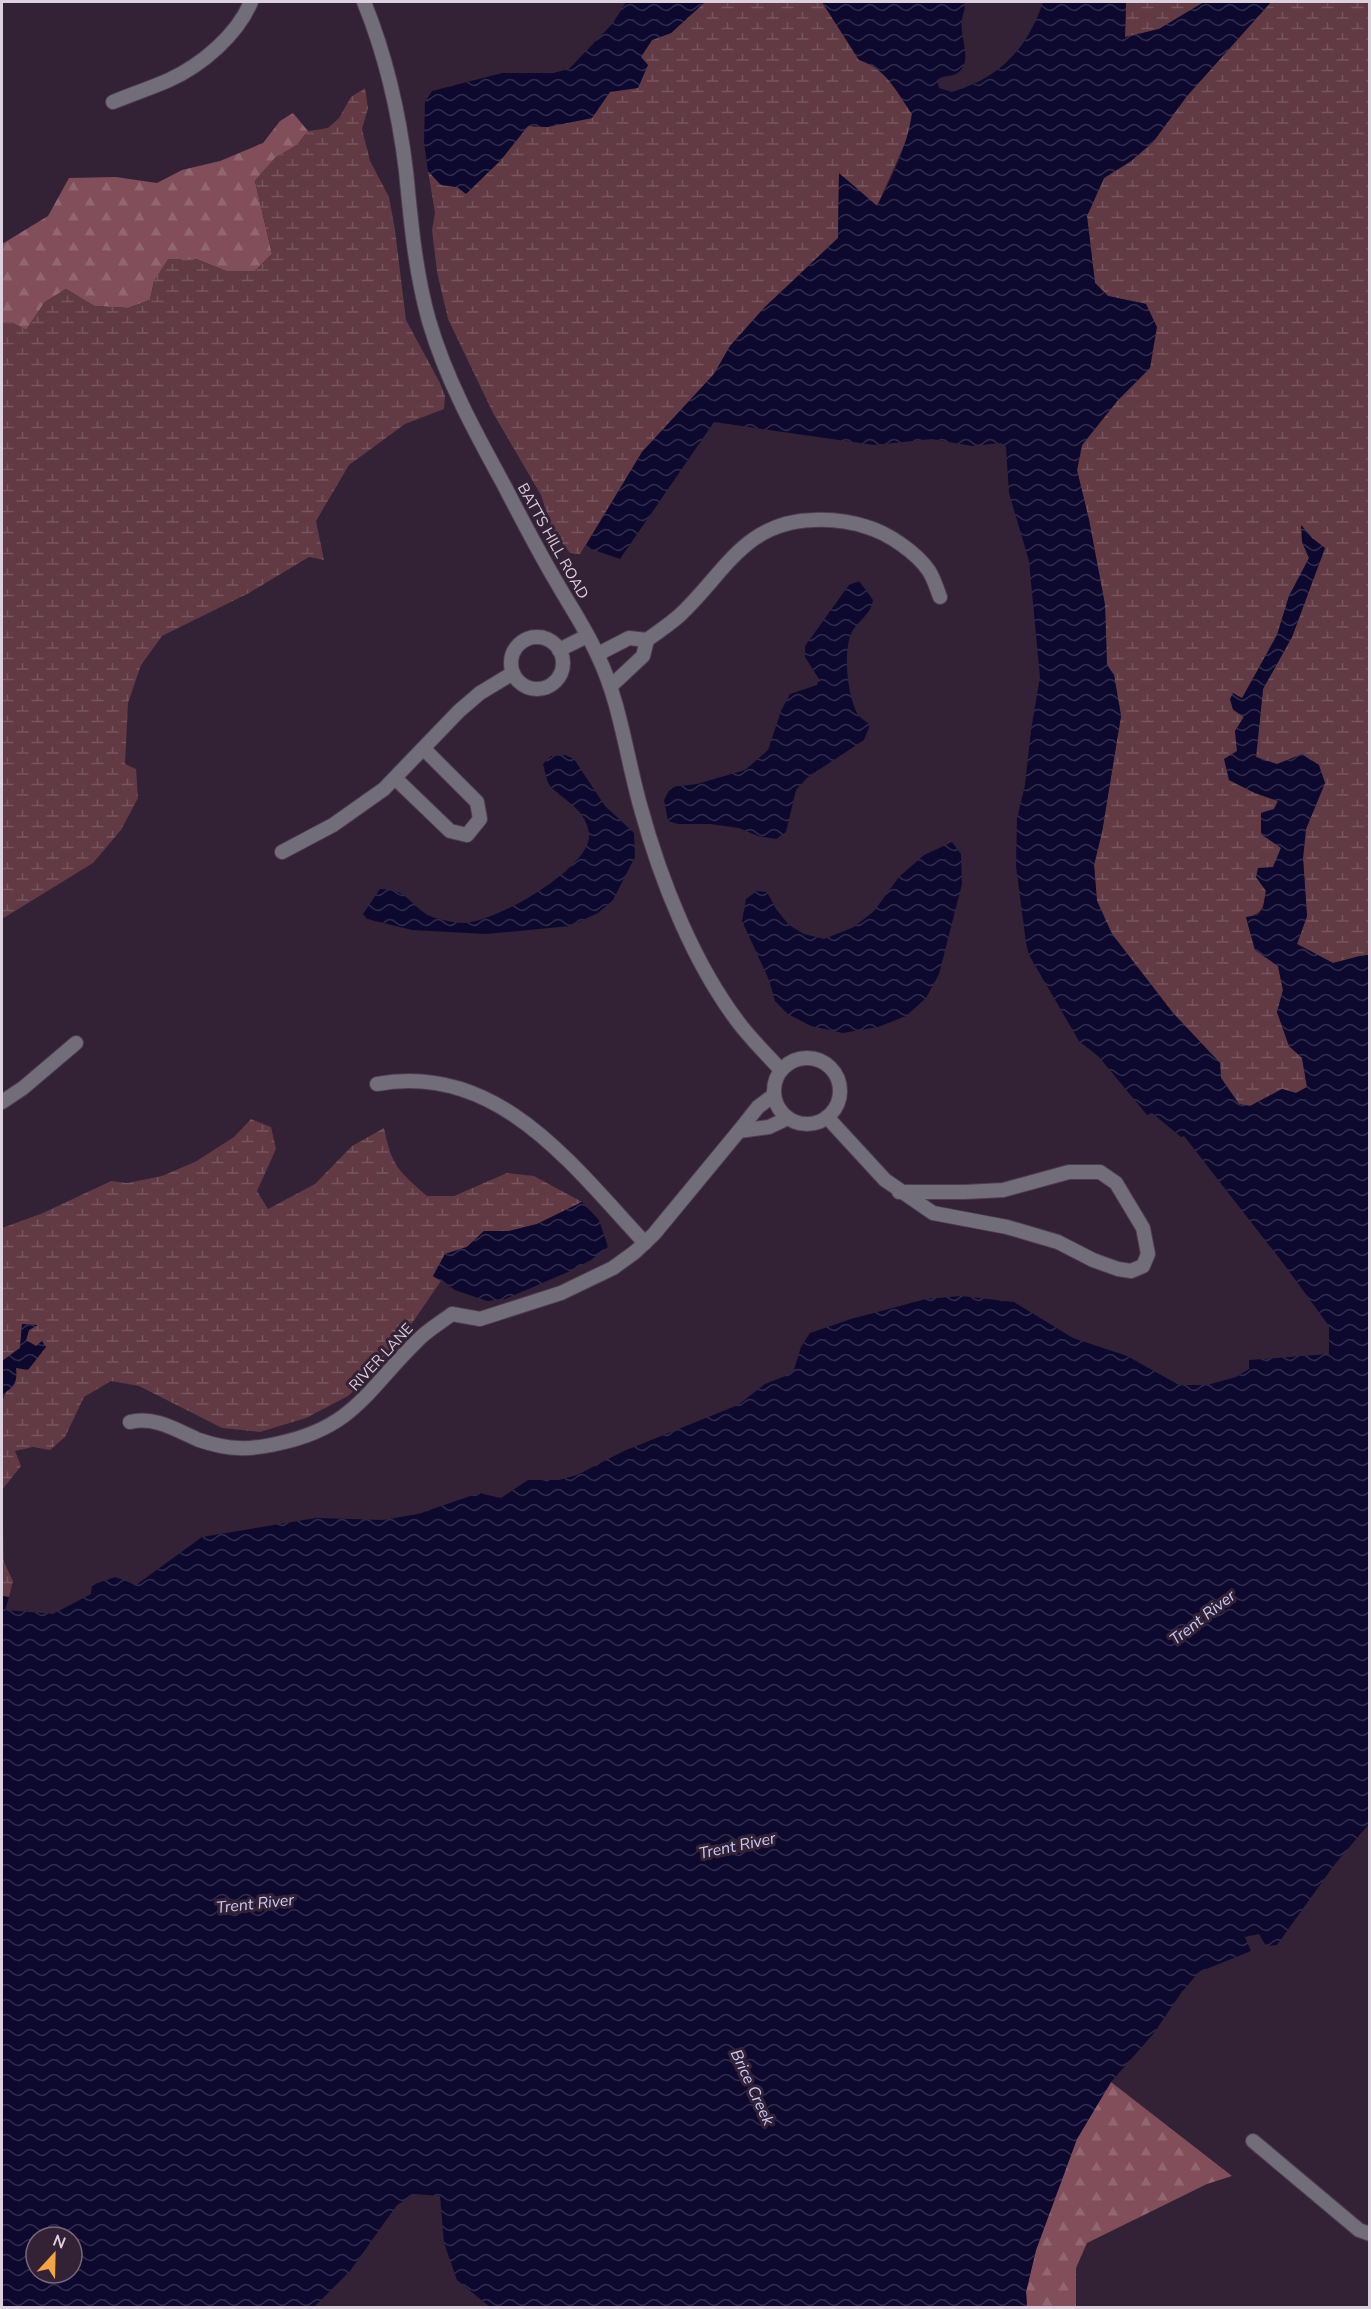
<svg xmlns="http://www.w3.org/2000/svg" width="1371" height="2309" viewBox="0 0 1371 2309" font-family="'Nunito Sans',sans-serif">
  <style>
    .forest { fill: url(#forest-firs) }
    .wetland { fill: url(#wetland-marsh) }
    .water { fill: url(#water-waves); fill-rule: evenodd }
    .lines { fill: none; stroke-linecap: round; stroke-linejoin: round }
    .minor-casing { stroke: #4e3d50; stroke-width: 16 }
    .minor { stroke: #716d79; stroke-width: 14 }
    .labels { text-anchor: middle; stroke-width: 6; stroke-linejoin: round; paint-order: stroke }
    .street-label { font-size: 15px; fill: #ded1df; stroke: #332135 }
    .water-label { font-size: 16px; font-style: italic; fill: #c7cbf6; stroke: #332135 }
  </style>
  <defs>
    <pattern id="forest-firs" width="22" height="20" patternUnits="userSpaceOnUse" patternTransform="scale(1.5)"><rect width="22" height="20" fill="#814e5a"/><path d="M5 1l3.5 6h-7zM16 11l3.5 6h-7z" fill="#926671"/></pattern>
    <pattern id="wetland-marsh" width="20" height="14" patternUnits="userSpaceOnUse" patternTransform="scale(1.5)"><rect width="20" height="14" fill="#613a43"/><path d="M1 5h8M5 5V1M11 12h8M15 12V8" fill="none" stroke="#77555e"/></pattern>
    <pattern id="water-waves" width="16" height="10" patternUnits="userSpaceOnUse" patternTransform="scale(1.5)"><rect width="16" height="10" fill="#0d092e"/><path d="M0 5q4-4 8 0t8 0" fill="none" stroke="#302c4c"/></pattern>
  </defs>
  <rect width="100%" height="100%" fill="#332135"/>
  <g class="forest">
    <polygon points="293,113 308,131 297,145 275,158 255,181 272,254 255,271 226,271 196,259 154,281 150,300 128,308 94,306 66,289 45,302 26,330 11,322 2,323 2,244 48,216 69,178 116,177 157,183 182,170 220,161 263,143 280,121"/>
    <polygon points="1111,2082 1232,2176 1207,2184 1087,2243 1076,2268 1076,2307 1027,2307 1026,2292 1036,2250 1077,2138"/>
  </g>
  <g class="wetland">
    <path d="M 705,2 L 822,2 L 859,60 C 887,69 896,91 912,114 L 909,134 L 877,206 L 839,174 L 838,238 L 765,307 L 730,346 L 714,374 L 642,452 L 580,554 L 570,553 L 552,530 L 541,495 L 493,413 L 448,319 L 437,272 L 432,230 L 435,213 L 428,171 L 441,185 L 457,187 L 500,161 L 528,126 L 547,127 L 592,118 L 609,92 L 641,57 L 652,40 L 671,33 Z"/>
    <polygon points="1126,2 1204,2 1159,29 1125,38"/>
    <path d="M 1271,2 L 1369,2 L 1369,955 L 1364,955 L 1333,963 L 1297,944 L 1307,916 L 1303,858 L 1306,829 L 1325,783 L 1256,758 L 1263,689 L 1292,637 L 1325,548 L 1312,538 L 1302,526 L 1302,542 L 1309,558 L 1289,596 L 1277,635 L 1242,699 L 1237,697 L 1244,716 L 1235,731 L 1237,751 L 1229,780 L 1255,793 L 1278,801 L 1274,809 L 1281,848 L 1273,867 L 1256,877 L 1266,890 C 1263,908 1264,912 1246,918 L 1255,950 L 1278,966 L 1283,990 L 1277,1012 L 1289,1046 L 1302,1058 L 1307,1087 L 1296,1093 L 1282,1089 L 1250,1106 L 1239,1104 L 1221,1078 L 1220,1063 L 1173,1013 L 1112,934 L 1097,901 L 1094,865 L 1102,832 L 1121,716 L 1114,675 L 1107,665 L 1105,605 L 1089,520 L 1077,470 L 1082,445 L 1118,400 L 1150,368 L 1146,304 L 1108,296 L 1095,283 L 1087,216 L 1104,178 L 1131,161 L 1153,142 L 1187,96 Z"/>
    <polygon points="365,88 368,108 362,129 370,161 389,197 395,230 406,320 440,383 445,396 444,409 405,424 349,465 316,521 324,560 309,557 249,593 162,636 141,665 128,703 125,764 136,769 138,798 121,830 93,863 2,919 2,323 11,322 26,330 45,302 66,289 94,306 128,308 150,300 154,281 168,259 196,259 226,271 255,271 272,254 255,181 275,158 297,145 308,131 328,128 339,118 351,97"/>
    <path d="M 251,1119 L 271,1127 L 276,1149 L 257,1191 L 268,1209 L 315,1184 L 352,1146 L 384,1128 C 392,1167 398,1170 427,1196 L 454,1196 L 507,1173 L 534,1176 L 582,1202 L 537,1224 L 509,1231 L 484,1231 L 467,1247 L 445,1254 L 433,1276 L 441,1281 L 410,1326 L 377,1368 L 348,1396 L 306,1418 L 260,1432 L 222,1428 L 139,1386 L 111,1381 L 84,1397 L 65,1437 L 50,1450 L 33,1447 L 15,1451 L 21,1466 L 2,1490 L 4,1562 L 13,1581 L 9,1597 L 2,1596 L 2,1402 L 16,1368 L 36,1346 L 26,1341 L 29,1330 L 37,1325 L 22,1324 L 20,1348 L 2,1361 L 2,1228 L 43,1213 L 111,1181 L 127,1183 L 162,1176 L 195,1162 L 234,1137 Z"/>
  </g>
  <g class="water">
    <polygon points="626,2 705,2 671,33 652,40 641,57 648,65 638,88 610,92 592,118 547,127 528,126 500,161 466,194 457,187 441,185 428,171 424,142 425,102 432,91 502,73 553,73 569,69 613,23"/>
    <path d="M 822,2 L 964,2 C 966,9 963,13 962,20 C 959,36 973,60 959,72 C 952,78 944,74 937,80 L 939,88 L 952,92 C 1001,78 1028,47 1043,2 L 1126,2 L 1125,37 L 1159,29 L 1204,2 L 1271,2 L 1187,96 L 1153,142 L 1131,161 L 1104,178 L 1087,216 L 1095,283 L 1108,296 L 1146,304 L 1157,327 L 1150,368 L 1118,400 L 1082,445 L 1077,470 L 1089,520 L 1105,605 L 1107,665 L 1114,675 L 1121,716 L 1102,832 L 1094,865 L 1097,901 L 1112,934 L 1173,1013 L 1220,1063 L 1221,1078 L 1239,1104 L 1250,1106 L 1282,1089 L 1296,1093 L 1307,1087 L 1302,1058 L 1289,1046 L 1277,1012 L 1283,990 L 1278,966 L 1255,950 L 1246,917 L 1258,915 L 1263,908 L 1266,891 L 1256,877 L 1258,868 L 1273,867 L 1281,848 L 1261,834 L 1261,813 L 1274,809 L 1278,801 L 1255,793 L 1229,780 L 1224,759 L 1237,751 L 1235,731 L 1244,717 L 1233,710 L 1230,699 L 1233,693 L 1242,698 L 1277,635 L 1289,596 L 1309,558 L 1302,542 L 1301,525 L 1312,538 L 1325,548 L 1292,637 L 1263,689 L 1256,757 L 1277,764 L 1302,754 L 1319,765 L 1325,783 L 1306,829 L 1303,858 L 1307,916 L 1297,944 L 1333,963 L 1364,955 L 1369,955 L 1369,1824 L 1335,1864 L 1277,1945 L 1266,1946 L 1259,1934 L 1245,1937 L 1251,1951 L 1199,1972 L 1181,1993 L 1154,2033 L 1111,2082 L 1077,2139 L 1036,2250 L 1026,2292 L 1027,2307 L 490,2307 L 457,2280 L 444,2243 L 440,2196 L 415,2194 L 397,2205 L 350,2271 L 314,2307 L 2,2307 L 2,1596 L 9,1597 L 5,1610 L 53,1614 L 91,1594 L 92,1585 L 115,1577 L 136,1585 L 202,1537 L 316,1518 L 383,1520 L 418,1514 L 479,1493 L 501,1498 L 528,1480 L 559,1480 L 577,1475 L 624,1451 L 738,1405 L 765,1384 L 793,1373 L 801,1347 L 810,1333 L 851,1319 L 926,1299 L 961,1296 L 1014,1302 L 1073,1338 L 1127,1356 L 1179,1385 L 1207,1385 L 1236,1377 L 1249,1369 L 1249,1360 L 1329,1354 L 1329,1326 L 1283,1263 L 1184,1136 L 1181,1137 L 1152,1113 L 1147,1115 L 1099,1057 L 1079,1041 L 1029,955 L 1026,943 L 1016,866 L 1017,819 L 1025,785 L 1031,730 L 1040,677 L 1029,561 L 1009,493 L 1006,447 L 1001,443 L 972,446 L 932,439 L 874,445 L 714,422 L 620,559 L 585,547 L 642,452 L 714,374 L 730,346 L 765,307 L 838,238 L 839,173 L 877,206 C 892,177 907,147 912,114 C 896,91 887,69 859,60 ZM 36,2237 L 72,2237 L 72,2273 L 36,2273 Z"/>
    <path d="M 859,581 L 873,600 C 871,614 861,618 853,630 C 842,648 847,698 859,716 C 862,719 867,722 870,725 L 864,740 L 808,777 L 796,790 L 786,832 L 776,839 L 758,836 L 739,828 L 710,824 L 678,824 L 668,821 L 664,800 L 671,787 L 697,784 L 745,770 L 768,750 L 781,711 L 790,694 L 817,685 L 819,679 L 805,657 L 805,646 L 849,585 Z"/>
    <path d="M 565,755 L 574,759 L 605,806 L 634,833 L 635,857 L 613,900 L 598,913 L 570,926 L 486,934 L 412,930 L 367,919 L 363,914 L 380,889 C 406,889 407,901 426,914 C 434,919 452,922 462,923 C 491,925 594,867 589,833 C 586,814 574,806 560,795 C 557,792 552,789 550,786 C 546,780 545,770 543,764 L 551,756 Z"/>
    <polygon points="952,842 961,854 962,884 939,974 926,998 906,1016 878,1027 843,1033 811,1026 788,1014 775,1001 769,980 742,921 746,899 757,891 767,892 776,909 789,925 804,934 824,939 854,927 874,911 899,877 924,855"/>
    <polygon points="582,1202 599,1220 608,1247 591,1260 568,1272 505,1299 487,1301 455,1290 433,1276 445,1254 467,1247 484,1231 509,1231 537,1224"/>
    <path d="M 22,1324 L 38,1325 L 29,1330 L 26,1340 L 36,1346 L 42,1341 L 46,1347 L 28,1370 L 16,1368 C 18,1382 14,1387 3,1394 L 2,1402 L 2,1361 L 20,1348 Z"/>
  </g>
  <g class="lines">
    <defs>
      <g id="minor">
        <path d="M 364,2 C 386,56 399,113 406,171 C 411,222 415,271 429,321 C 446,379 475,432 504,485 C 521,518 538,551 557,583 C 570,606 586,629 597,654 C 620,701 626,755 640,805 C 660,879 694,966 742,1027 C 754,1042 768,1056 781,1070"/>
        <path d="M 113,102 C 132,94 151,88 169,80 C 202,65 237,35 251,2"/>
        <circle cx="537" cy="663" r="26"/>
        <path d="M 647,640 C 658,632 670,624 680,615 C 724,574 744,522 813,520 C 831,519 849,521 867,527 C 888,533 917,553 929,571 C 934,579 937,589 940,597"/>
        <polyline points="559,650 587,636"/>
        <polyline points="598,654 629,638 647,640 643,656 611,686"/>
        <polyline points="396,779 450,831 467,835 480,819 477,802 424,749"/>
        <polyline points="282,852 333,825 384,789 459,711 480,693 513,673"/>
        <circle cx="807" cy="1091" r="33"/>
        <path d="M 377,1084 C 498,1062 572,1165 645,1243"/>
        <polyline points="774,1095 758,1107 739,1131 769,1127 788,1118"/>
        <polyline points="2,1102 23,1088 76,1043"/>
        <polyline points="827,1117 885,1180 933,1213 1007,1227 1058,1242 1093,1260 1118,1269 1131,1271 1143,1266 1148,1254 1143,1228 1116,1183 1100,1172 1069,1172 1003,1190 965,1192 899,1192"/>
        <path d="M 130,1422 C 155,1416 176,1430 199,1440 C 211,1444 226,1448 239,1448 C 253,1449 267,1446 280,1443 C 354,1427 367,1390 416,1342 C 426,1331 440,1323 452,1314 L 480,1319 L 561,1293 L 613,1268 L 635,1252 L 654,1234 L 739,1131"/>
        <polyline points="1253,2141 1359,2230 1370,2234"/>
      </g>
    </defs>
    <use href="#minor" class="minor-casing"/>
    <use href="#minor" class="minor"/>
  </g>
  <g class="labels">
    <g class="street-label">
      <text transform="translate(553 541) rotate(61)" y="5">BATTS HILL ROAD</text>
      <text transform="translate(381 1357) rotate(-47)" y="5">RIVER LANE</text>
    </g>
    <g class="water-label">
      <text transform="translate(1202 1617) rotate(-38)" y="6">Trent River</text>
      <text transform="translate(737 1845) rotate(-12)" y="6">Trent River</text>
      <text transform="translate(255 1903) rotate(-6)" y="6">Trent River</text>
      <text transform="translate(753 2087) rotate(65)" y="6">Brice Creek</text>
    </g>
  </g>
  <rect width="1371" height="2309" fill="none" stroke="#ded1df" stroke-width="6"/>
  <g transform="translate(54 2255) rotate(22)"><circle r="28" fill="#332135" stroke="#776779" stroke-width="1.5"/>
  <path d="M0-4.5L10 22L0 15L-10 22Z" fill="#f3a442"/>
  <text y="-9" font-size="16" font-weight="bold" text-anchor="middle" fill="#ded1df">N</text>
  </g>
</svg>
